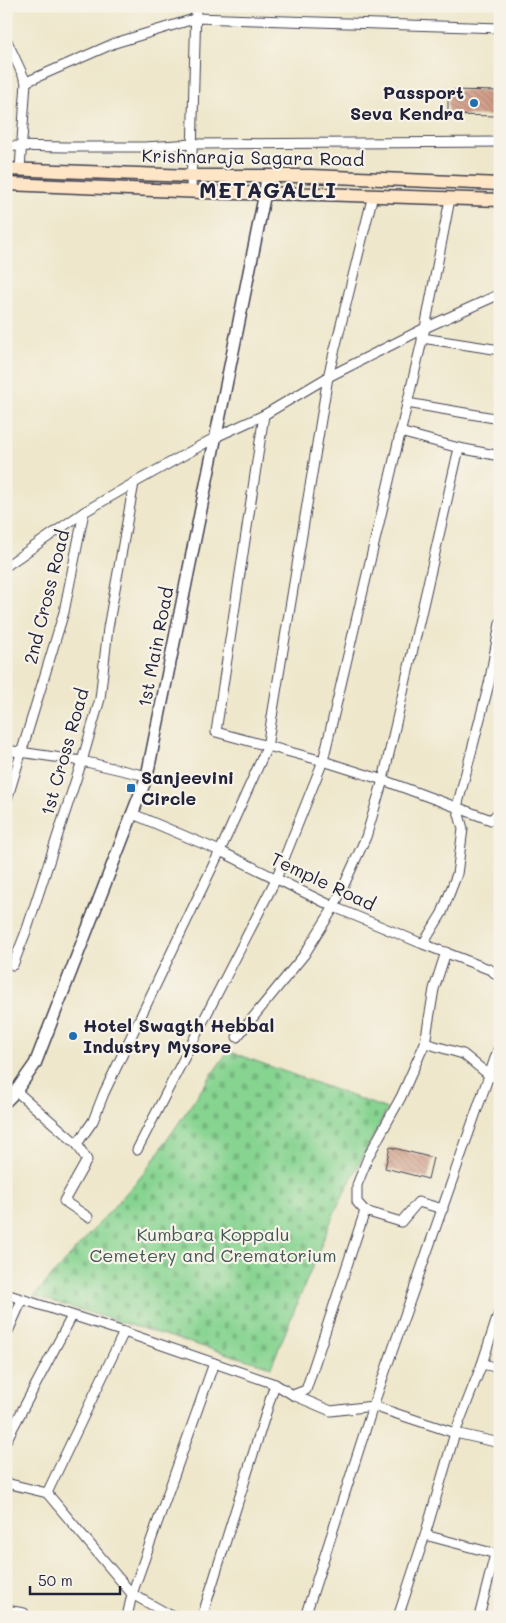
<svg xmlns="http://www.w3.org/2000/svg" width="506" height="1623" viewBox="0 0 506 1623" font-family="Mali,sans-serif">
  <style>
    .cemetery { fill: url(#cemetery-stones); stroke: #547b66 }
    .building { fill: url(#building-back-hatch) }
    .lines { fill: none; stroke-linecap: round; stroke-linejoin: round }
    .minor-casing { stroke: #414051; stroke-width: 11 }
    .tertiary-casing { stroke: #414051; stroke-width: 14 }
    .secondary-casing { stroke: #414051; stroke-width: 15 }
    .minor { stroke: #fff; stroke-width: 9 }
    .tertiary { stroke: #fff; stroke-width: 11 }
    .secondary { stroke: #fee5c5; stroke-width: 12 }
    .poi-dot { fill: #1f6fb2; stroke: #f7f3e8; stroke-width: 2 }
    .labels { text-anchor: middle; stroke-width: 4.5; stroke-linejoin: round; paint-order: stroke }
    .poi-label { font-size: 18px; font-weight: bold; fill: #22223b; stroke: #f7f3e8; text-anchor: start }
    .street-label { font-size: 18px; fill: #22223b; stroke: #f7f3e8 }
    .park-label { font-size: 18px; fill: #405755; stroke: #f7f3e8 }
    .district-label { font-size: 22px; font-weight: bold; letter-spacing: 1px; fill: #22223b; stroke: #f7f3e8 }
  </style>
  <defs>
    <pattern id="cemetery-stones" width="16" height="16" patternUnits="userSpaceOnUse" patternTransform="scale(1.25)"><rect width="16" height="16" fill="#87d491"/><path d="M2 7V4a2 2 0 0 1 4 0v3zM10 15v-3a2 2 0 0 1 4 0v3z" fill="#74b67e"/></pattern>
    <pattern id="building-back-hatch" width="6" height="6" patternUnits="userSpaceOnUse" patternTransform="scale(1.25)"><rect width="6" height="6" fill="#d19e88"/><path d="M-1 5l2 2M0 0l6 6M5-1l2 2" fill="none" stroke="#a98070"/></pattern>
  </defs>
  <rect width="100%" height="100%" fill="#f7f3e8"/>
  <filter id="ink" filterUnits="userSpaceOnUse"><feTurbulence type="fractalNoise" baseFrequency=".02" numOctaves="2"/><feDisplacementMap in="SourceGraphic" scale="10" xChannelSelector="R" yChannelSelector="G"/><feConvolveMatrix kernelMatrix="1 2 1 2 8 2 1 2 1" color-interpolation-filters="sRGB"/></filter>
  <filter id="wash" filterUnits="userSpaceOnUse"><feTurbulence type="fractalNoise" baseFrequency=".0096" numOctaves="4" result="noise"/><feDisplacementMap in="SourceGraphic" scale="20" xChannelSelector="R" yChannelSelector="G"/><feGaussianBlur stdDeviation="1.12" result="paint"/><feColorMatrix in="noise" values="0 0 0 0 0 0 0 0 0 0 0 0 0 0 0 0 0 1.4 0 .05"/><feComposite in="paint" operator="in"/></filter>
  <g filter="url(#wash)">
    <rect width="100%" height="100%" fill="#eee7cb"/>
    <polygon class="cemetery" points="228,1051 387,1109 336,1209 271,1367 34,1296 145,1172"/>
    <g id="blocks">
      <g class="building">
        <polygon points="448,90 500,91 500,116 448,115"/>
        <polygon points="390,1147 433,1158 428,1179 385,1168"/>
      </g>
    </g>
  </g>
  <g filter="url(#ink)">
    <use href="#blocks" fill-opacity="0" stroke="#414051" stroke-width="1"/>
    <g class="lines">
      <defs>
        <g id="minor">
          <polyline points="6,39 26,82 20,169"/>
          <polyline points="26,82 115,43 197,18 500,28"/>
          <polyline points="6,146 66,147 145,147 193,144 500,142"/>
          <polyline points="191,191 196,6"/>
          <polyline points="422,338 500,350"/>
          <polyline points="407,403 500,419"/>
          <polyline points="264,415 216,732 323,761 383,780 491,820 500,811"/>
          <polyline points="459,448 500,456"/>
          <polyline points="6,566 84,512 134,483 216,437 264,415 328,377 425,328 500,294"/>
          <polyline points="6,750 82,761 147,776"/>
          <polyline points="6,803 64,612 84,512"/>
          <polyline points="133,814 220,851 334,907 423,944 491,970 500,978"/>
          <polyline points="423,944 442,913 457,874 463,829 457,807 489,684 500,623"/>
          <polyline points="13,965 27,929 82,761 100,699 108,628 134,483"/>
          <polyline points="237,1037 304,955 334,907 366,837 383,780 459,448 400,432"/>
          <polyline points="425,1043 463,1054 489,1075 500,1080"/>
          <polyline points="16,1091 77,1144 93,1121 104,1093 220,851 267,747 328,377 373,195"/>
          <polyline points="77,1144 87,1160 64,1201 88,1217"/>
          <polyline points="137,1150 276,879 323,761 425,328 450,199"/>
          <polyline points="365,1211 357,1202 357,1185 369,1155 401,1097 425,1043 434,989 446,952"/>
          <polyline points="6,1294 124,1332 275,1384 293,1395 331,1411 373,1406 455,1433 500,1443"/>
          <polyline points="6,1336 22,1300"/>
          <polyline points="482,1364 500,1368"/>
          <polyline points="293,1395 306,1390 365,1211 401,1222 418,1202 443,1209"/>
          <polyline points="6,1441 72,1316"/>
          <polyline points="6,1483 47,1493 132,1594 168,1614 178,1617"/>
          <polyline points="47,1493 124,1332"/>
          <polyline points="425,1535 500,1555"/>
          <polyline points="6,1610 24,1613"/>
          <polyline points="127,1617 132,1594 214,1363"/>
          <polyline points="202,1617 275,1384"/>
          <polyline points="305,1617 373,1406 500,1044"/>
          <polyline points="398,1617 425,1535 455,1433 482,1364 500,1309"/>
          <polyline points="479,1617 495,1554"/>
        </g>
        <polyline id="tertiary" points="6,1101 16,1091 35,1064 147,776 265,193 267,176"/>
        <g id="secondary">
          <polyline points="6,169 191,176 311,176 500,184"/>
          <polyline points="6,184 228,193 319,194 500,200"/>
        </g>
      </defs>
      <use href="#minor" class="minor-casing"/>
      <use href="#tertiary" class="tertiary-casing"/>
      <use href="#secondary" class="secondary-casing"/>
      <use href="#minor" class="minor"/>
      <use href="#tertiary" class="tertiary"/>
      <use href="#secondary" class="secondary"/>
    </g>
  </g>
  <g class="poi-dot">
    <circle cx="474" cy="103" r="5"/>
    <rect x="126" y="783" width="10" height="10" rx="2.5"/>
    <circle cx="73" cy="1036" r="5"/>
  </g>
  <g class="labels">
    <g class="poi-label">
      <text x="464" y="99" text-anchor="end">Passport<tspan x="464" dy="21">Seva Kendra</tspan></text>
      <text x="141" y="784">Sanjeevini<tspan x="141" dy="21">Circle</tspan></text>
      <text x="83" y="1032">Hotel Swagth Hebbal<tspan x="83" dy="21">Industry Mysore</tspan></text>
    </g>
    <g class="street-label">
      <text transform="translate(253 158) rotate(1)" y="6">Krishnaraja Sagara Road</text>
      <text transform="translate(47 597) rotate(-76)" y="6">2nd Cross Road</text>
      <text transform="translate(156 647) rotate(-79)" y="6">1st Main Road</text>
      <text transform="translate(65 752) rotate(-74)" y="6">1st Cross Road</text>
      <text transform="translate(323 882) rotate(25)" y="6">Temple Road</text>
    </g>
    <g class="park-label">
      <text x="213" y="1241">Kumbara Koppalu<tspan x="213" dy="21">Cemetery and Crematorium</tspan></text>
    </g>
    <g class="district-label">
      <text x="268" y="198">METAGALLI</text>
    </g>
  </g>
  <rect width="506" height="1623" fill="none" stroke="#f7f3e8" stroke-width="25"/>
  <path d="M30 1586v8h90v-8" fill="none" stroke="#22223b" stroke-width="2.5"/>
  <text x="38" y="1586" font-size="15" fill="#22223b" stroke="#f7f3e8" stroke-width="4" paint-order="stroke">50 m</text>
</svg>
